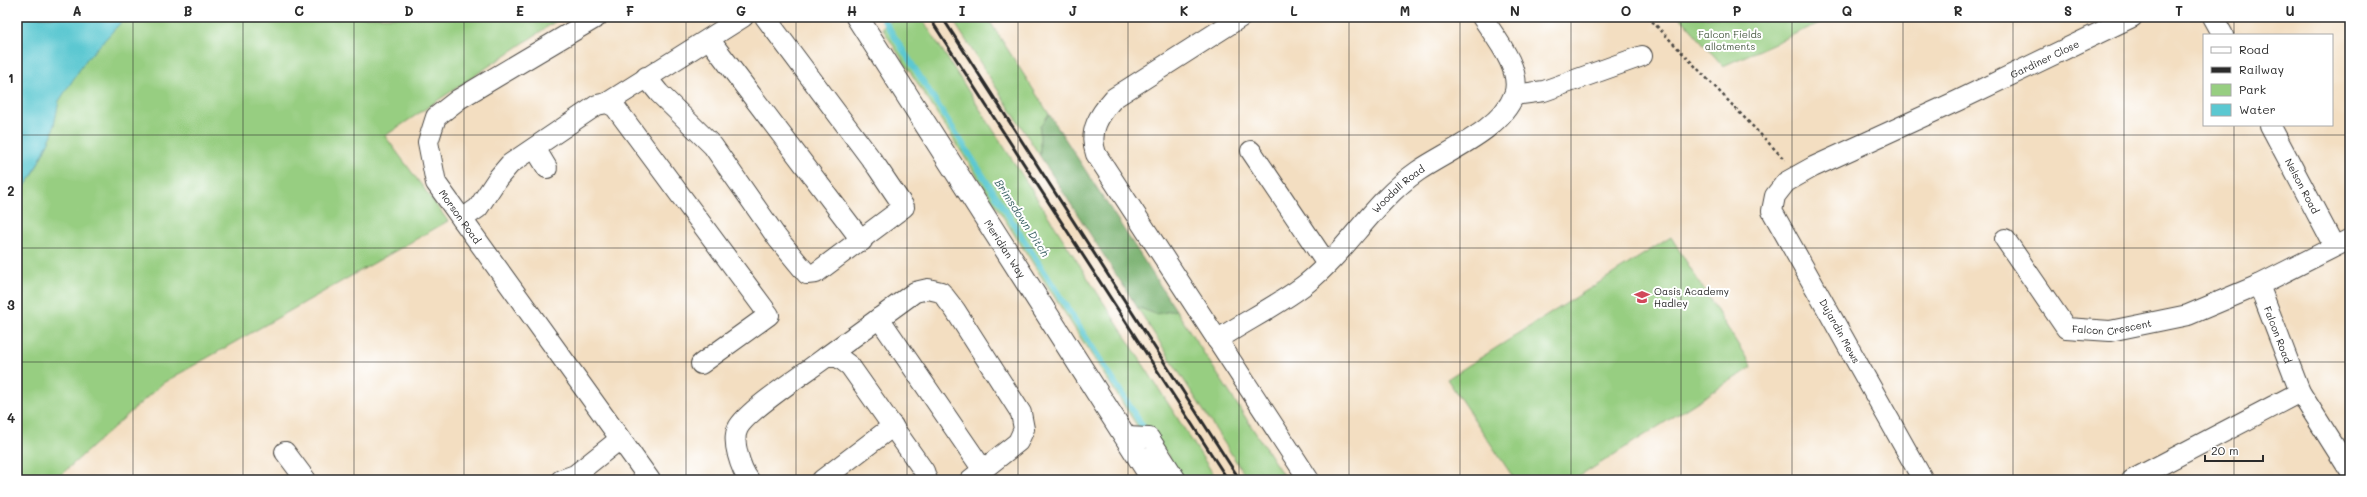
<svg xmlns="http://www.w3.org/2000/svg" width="2367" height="497" viewBox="0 0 2367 497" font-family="Mali,sans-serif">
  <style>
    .green { fill: #97ce81; stroke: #617c56 }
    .forest { fill: #79b16f; stroke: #526e4d }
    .water { fill: #5bc8d1; stroke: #437a7e }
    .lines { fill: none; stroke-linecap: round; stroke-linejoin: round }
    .stream { stroke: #5bc8d1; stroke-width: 6 }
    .minor-casing { stroke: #494642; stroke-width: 22 }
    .major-casing { stroke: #494642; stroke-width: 24 }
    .path { stroke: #494642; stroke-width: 2.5; stroke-dasharray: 3 3; stroke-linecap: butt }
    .minor { stroke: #fff; stroke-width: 20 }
    .major { stroke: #fff; stroke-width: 22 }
    .rail { stroke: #2b2b2b; stroke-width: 3 }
    .grid { fill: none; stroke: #2b2b2b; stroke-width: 1; stroke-opacity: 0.55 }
    .labels { text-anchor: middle; stroke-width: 4; stroke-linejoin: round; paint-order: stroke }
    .park-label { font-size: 10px; fill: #4b5c45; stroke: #fff }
    .street-label { font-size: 10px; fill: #2b2b2b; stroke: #fff }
    .poi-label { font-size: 10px; fill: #2b2b2b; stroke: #fff; text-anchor: start }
    .water-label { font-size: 11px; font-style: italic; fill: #3c6265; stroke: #fff }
    .neatline { fill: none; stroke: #2b2b2b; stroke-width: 1.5 }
    .grid-label { font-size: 13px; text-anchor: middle; font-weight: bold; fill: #2b2b2b }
  </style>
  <rect width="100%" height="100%" fill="#fff"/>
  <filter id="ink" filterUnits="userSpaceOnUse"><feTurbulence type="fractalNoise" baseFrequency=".025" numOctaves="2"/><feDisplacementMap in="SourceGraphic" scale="8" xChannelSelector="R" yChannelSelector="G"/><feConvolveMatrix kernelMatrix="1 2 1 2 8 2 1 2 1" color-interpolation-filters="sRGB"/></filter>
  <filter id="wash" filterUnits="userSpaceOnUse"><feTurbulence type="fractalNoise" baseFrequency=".012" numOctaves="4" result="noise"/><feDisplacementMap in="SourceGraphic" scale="16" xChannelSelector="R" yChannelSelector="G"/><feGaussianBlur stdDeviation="0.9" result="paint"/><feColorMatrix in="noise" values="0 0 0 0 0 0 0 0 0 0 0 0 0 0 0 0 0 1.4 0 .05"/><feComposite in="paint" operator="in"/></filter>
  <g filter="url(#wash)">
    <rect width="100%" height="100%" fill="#f3dec1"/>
    <g class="green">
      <polygon points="17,17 562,17 385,136 448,221 163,383 55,480 17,480"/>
      <polygon points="896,17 921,17 1217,480 1184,480 1149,427 1141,432 882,28"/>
      <polygon points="951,17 987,17 1049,114 1040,127 1040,156"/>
      <polygon points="1680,17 1833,17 1723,66"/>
      <polygon points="1671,237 1752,367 1574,480 1515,480 1447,379"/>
      <polygon points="1137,307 1156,314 1176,310 1286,480 1248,480"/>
    </g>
    <polygon class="forest" points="1049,114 1176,310 1156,314 1137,307 1040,156 1040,127"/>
    <polygon class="water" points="17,17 126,17 86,60 59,101 52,135 32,176 17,198"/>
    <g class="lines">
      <polyline class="stream" points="882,17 1145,430"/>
    </g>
  </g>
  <g filter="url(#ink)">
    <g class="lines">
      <defs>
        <g id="minor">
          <path id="s1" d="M 597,17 L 459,99 L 436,117 L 428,142 L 436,183 L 650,480"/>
          <path d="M 1241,17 L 1114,98 C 1099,115 1088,131 1096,154 L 1309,480"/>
          <polyline points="2213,17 2223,35"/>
          <polyline points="709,39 862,241"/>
          <polyline points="646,77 659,93 713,146 778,239 807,274 816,273 904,207 877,167 765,17"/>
          <polyline points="1514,95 1544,91 1642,56"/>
          <polyline points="607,103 743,17"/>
          <path id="s2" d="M 2270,125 L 2334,246"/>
          <polyline points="535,148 547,168"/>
          <polyline points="1251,151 1327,264"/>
          <polyline points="462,219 478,208 498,178 510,164 597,105 607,103 615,107 769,315 701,364"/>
          <path id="s3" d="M 2005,239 L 2066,328 L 2110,331 L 2188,315 L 2259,285"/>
          <path id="s4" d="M 2350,239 L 2259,285 L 2300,392 L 2350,471"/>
          <polyline points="879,318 983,470"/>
          <path id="s5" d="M 1217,340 C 1244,322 1282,303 1307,283 C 1348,250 1373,202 1418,171 C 1447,151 1501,130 1514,95 C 1523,70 1495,37 1482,17"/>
          <polyline points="826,357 915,292 928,289 941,292 955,310 1021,413 1024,429 1018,442 970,480"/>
          <polyline points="1126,437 1149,438 1176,480"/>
          <polyline points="285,452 306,480"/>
          <polyline points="561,480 575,475 620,439"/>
          <path d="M 749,480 C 741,469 731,441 738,428 C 747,410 808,371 826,357 L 838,357 L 850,366 L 924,471 L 927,480"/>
          <polyline points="822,480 893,426"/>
          <path id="s6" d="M 1923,480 L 1772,211 L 1775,196 L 1786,182 L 1813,167 L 1957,101 L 2132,17"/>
          <polyline points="2132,480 2300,392"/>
        </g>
        <g id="major">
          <path id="s7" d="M 857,17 L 1153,480"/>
        </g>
      </defs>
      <use href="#minor" class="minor-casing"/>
      <use href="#major" class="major-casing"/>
      <polyline class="path" points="1648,17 1785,160"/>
      <use href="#minor" class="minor"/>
      <use href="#major" class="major"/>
      <g class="rail">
        <polyline points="929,17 1228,480"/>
        <polyline points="942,17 1240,480"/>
      </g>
    </g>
  </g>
  <path class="grid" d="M 133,17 L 133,480M 243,17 L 243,480M 354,17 L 354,480M 464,17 L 464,480M 575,17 L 575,480M 686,17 L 686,480M 796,17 L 796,480M 907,17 L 907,480M 1018,17 L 1018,480M 1128,17 L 1128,480M 1239,17 L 1239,480M 1349,17 L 1349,480M 1460,17 L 1460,480M 1571,17 L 1571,480M 1681,17 L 1681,480M 1792,17 L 1792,480M 1903,17 L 1903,480M 2013,17 L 2013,480M 2124,17 L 2124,480M 2234,17 L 2234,35M 2234,125 L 2234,480M 17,135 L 2350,135M 17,248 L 2350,248M 17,362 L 2350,362"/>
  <defs>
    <symbol id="school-bare" viewBox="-9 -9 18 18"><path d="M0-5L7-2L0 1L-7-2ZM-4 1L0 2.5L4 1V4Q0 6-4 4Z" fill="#d1495b" stroke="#fff" stroke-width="2.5" paint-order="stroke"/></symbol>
  </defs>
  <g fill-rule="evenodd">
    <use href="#school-bare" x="1631" y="286" width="22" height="22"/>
  </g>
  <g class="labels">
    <g class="park-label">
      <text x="1730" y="38">Falcon Fields<tspan x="1730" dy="12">allotments</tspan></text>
    </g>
    <g class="street-label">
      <text dy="4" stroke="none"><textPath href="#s6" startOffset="628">Gardiner Close</textPath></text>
      <text dy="4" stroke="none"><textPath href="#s2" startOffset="69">Nelson Road</textPath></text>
      <text dy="4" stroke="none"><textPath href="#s5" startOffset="238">Woodall Road</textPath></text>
      <text dy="4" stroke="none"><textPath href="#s1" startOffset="299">Morson Road</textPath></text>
      <text dy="4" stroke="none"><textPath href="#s7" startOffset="275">Meridian Way</textPath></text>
      <text dy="4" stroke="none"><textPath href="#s3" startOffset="154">Falcon Crescent</textPath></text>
      <text transform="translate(1840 331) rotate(61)" y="4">Dujardin Mews</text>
      <text dy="4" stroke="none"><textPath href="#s4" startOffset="155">Falcon Road</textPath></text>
    </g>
    <g class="poi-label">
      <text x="1654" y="295">Oasis Academy<tspan x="1654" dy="12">Hadley</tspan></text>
    </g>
    <g class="water-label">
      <text transform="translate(1022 218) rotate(57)" y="4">Brimsdown Ditch</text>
    </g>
  </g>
  <rect width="2367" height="497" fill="none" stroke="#fff" stroke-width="44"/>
  <rect x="2203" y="34" width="130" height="92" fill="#ffffff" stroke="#aaaaaa"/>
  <rect x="2211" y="47" width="20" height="6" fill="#ffffff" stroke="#aaaaaa"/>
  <text x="2239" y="54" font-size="12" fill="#2b2b2b">Road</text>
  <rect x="2211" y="67" width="20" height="6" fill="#2b2b2b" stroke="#aaaaaa"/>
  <text x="2239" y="74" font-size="12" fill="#2b2b2b">Railway</text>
  <rect x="2211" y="84" width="20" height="12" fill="#97ce81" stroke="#aaaaaa"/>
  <text x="2239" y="94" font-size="12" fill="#2b2b2b">Park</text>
  <rect x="2211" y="104" width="20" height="12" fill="#5bc8d1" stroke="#aaaaaa"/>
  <text x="2239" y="114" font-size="12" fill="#2b2b2b">Water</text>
  <path d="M2205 455v6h58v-6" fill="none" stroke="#2b2b2b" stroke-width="2"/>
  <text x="2211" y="455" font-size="12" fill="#2b2b2b" stroke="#ffffff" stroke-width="3" paint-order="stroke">20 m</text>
  <rect x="22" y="22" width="2323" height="453" class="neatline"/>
  <g class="grid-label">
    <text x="77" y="16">A</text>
    <text x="188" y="16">B</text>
    <text x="299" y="16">C</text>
    <text x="409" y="16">D</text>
    <text x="520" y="16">E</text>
    <text x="630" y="16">F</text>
    <text x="741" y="16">G</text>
    <text x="852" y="16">H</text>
    <text x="962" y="16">I</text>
    <text x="1073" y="16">J</text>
    <text x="1184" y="16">K</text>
    <text x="1294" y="16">L</text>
    <text x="1405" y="16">M</text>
    <text x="1515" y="16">N</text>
    <text x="1626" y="16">O</text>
    <text x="1737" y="16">P</text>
    <text x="1847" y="16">Q</text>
    <text x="1958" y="16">R</text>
    <text x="2068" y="16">S</text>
    <text x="2179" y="16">T</text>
    <text x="2290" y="16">U</text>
    <text x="11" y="83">1</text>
    <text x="11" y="196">2</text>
    <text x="11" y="310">3</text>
    <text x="11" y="423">4</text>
  </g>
</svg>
